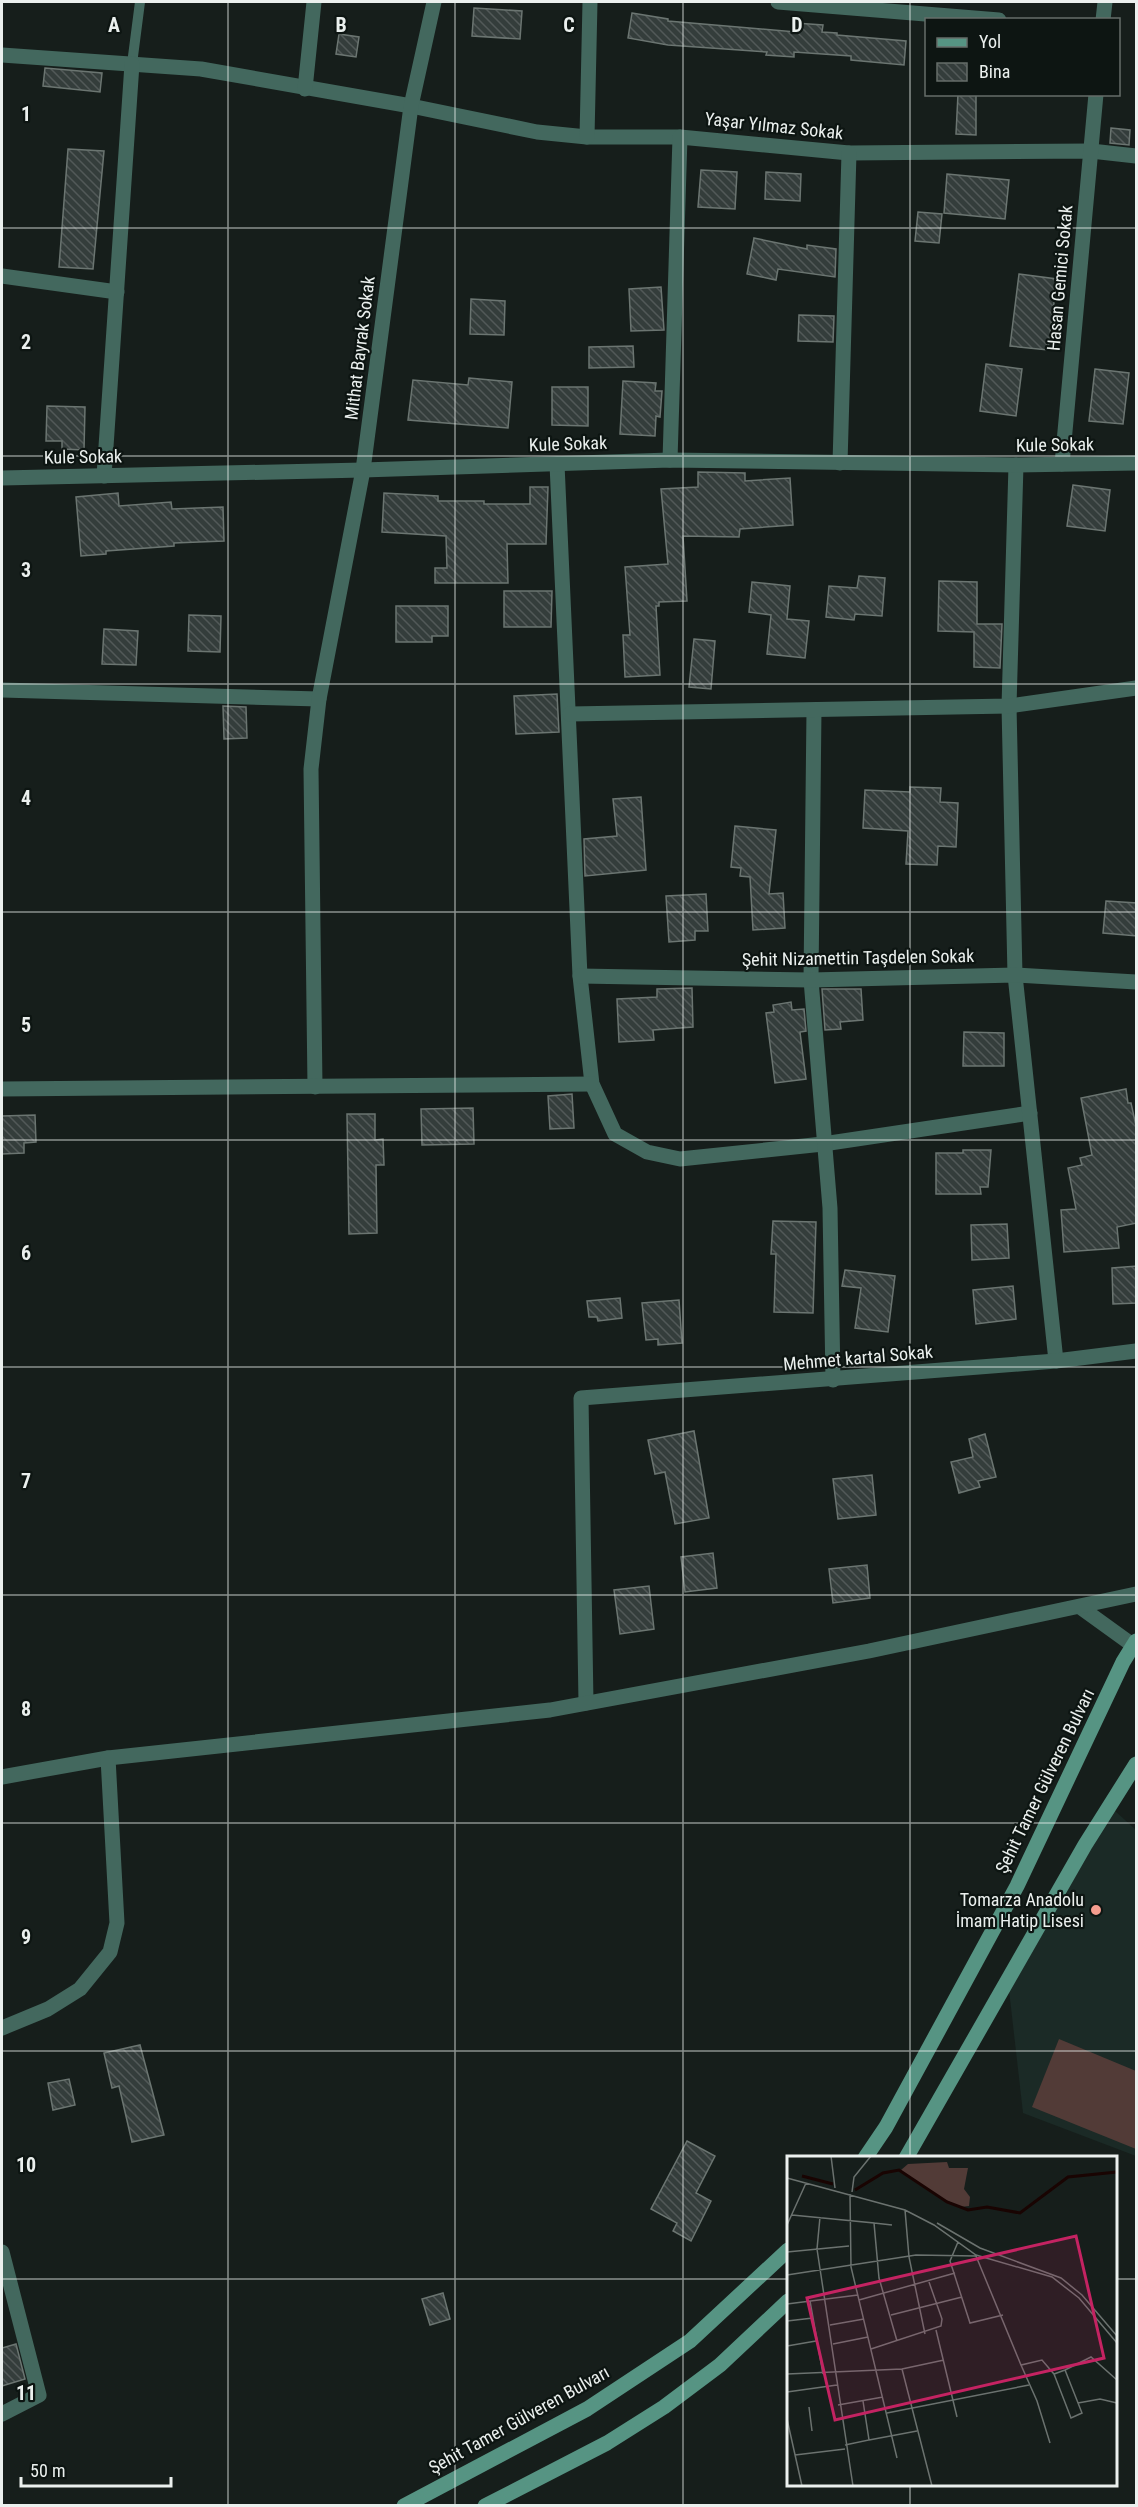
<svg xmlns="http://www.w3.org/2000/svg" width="1138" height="2507" viewBox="0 0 1138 2507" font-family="'Roboto Condensed',sans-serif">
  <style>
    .built { fill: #1b2a26 }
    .grass { fill: #523b37 }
    .building { fill: url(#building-back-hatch); stroke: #6b7571; stroke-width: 1.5 }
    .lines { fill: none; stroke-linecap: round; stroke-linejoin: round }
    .service { stroke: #43685e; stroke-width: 10 }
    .minor { stroke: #43685e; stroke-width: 15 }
    .secondary { stroke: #569483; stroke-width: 15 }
    .grid { fill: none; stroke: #ebf0ee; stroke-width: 1.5; stroke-opacity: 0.55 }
    .poi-dot { fill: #f59d8f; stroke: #0d1512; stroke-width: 2 }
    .labels { text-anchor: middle; stroke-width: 4.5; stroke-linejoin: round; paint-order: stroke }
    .street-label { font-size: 18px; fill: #ebf0ee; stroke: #0d1512 }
    .poi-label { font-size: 18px; fill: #ebf0ee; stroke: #0d1512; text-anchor: end }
    .inset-river { fill: none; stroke: #190402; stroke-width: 3 }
    .inset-road { fill: none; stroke: #6b726f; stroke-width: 1.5 }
    .view { fill: #c42362; fill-opacity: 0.15; stroke: #c42362; stroke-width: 3 }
    .inset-edge { fill: none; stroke: #ebf0ee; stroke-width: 3 }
    .grid-label { font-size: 20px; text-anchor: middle; font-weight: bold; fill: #ebf0ee; stroke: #0d1512; stroke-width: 4.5; stroke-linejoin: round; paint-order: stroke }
  </style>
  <defs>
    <pattern id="building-back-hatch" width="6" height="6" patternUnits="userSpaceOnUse" patternTransform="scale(1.5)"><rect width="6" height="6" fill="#343d3b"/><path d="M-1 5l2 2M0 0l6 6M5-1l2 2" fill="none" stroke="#525958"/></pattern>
  </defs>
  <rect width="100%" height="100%" fill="#161e1b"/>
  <polygon class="built" points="1114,1810 1136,1830 1136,2156 1023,2113 1009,1990"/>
  <polygon class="grass" points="1059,2039 1136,2071 1136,2149 1032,2107"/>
  <g class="building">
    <polygon points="474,8 522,11 520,39 472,36"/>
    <polygon points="632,13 668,19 668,21 796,32 796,23 823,25 822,32 837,33 837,35 906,41 904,65 851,60 851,56 794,52 794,57 766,55 767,52 668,45 628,38"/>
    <polygon points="339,34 359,37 356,57 336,54"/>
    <polygon points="45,68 102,73 100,92 43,86"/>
    <polygon points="958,94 976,94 976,135 956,134"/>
    <polygon points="1111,128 1130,130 1129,145 1110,143"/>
    <polygon points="68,149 104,151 93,269 59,267"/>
    <polygon points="701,170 737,172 735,209 698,207"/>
    <polygon points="766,172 801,174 800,201 765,199"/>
    <polygon points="947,174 1009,180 1005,219 944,213"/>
    <polygon points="918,212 942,214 939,243 915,241"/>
    <polygon points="754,238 807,249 807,245 836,249 835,277 778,269 776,280 747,274"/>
    <polygon points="1019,274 1057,279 1048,350 1010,346"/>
    <polygon points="661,287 664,330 631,331 629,289"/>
    <polygon points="471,299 505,301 504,335 470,334"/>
    <polygon points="799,315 834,316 833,342 798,341"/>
    <polygon points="633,346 634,367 589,368 589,347"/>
    <polygon points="986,364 1022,369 1016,416 980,411"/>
    <polygon points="1095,369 1129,373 1123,424 1089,421"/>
    <polygon points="469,378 512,382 508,428 408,420 413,380 468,385"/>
    <polygon points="623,381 656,383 655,391 662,391 660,417 656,416 655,436 620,434"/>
    <polygon points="552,387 588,387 588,426 552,425"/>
    <polygon points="47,406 85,407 84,450 62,449 62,441 46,441"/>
    <polygon points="698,472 745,473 745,481 790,478 793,525 740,529 739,537 683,536 687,601 659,602 659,606 656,606 660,675 625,677 623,635 630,635 625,567 668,564 661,489 698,487"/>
    <polygon points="1073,485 1110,490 1105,531 1067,526"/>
    <polygon points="530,487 548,487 546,544 507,544 508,583 435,583 435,568 447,568 446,536 382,532 384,493 438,496 438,501 484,501 484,504 530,504"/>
    <polygon points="118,493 119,506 171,502 172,509 223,507 224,541 174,543 174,546 106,551 106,554 81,556 76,497"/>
    <polygon points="859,576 885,578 882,616 855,614 854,620 826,617 829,586 857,588"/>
    <polygon points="939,581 977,582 977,624 1002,624 1000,668 974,667 974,632 938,631"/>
    <polygon points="752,582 790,586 787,619 809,621 805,658 767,654 771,615 749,612"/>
    <polygon points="504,591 552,591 551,627 504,627"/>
    <polygon points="396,606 448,606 448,636 432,636 432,642 396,642"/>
    <polygon points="189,615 221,616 220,652 188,651"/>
    <polygon points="104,629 138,631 136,665 102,664"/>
    <polygon points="694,639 715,641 711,689 689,687"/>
    <polygon points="557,694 559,732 516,734 514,696"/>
    <polygon points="223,706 246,707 247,738 224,739"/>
    <polygon points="910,787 941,788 940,802 958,803 956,847 938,846 937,865 906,864 908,831 863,828 865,790 910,792"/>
    <polygon points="641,797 646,870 585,876 584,839 617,836 613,799"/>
    <polygon points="735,826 776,830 769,894 783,893 785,928 753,930 750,877 740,876 741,868 731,867"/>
    <polygon points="706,894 708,931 695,931 695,940 669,942 666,896"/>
    <polygon points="1106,901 1137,903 1137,936 1103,933"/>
    <polygon points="692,988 693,1027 653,1030 654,1040 619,1042 617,999 657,997 657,989"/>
    <polygon points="822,989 861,989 863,1020 840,1022 841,1029 825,1030"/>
    <polygon points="791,1002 792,1010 804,1009 806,1031 800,1032 806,1079 775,1083 766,1013 774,1012 773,1005"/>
    <polygon points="964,1032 1004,1033 1004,1066 963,1066"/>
    <polygon points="1126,1089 1128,1103 1131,1103 1137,1130 1137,1223 1117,1227 1119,1248 1064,1252 1061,1210 1076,1209 1068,1168 1082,1165 1080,1158 1092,1155 1081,1098"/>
    <polygon points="572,1094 574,1128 550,1129 548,1096"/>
    <polygon points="473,1108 474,1144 422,1145 421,1109"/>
    <polygon points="347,1114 375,1114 375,1140 383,1139 384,1165 376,1165 377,1233 349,1234"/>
    <polygon points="35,1115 36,1142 24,1143 24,1153 2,1154 2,1116"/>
    <polygon points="963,1150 991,1150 988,1187 980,1187 981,1194 936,1194 936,1153 963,1153"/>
    <polygon points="773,1221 816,1222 813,1313 774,1312 776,1254 771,1254"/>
    <polygon points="1007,1224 1009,1258 972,1260 971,1225"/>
    <polygon points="1137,1266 1137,1303 1113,1304 1112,1268"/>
    <polygon points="845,1270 895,1276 888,1332 855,1328 861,1288 842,1286"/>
    <polygon points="1013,1286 1016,1319 976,1324 973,1290"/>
    <polygon points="620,1298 622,1318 598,1321 597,1317 589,1317 587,1301"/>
    <polygon points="679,1300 682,1343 658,1345 658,1339 646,1340 642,1303"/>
    <polygon points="694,1431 709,1518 675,1524 665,1472 655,1474 648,1440"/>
    <polygon points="985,1434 996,1477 978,1481 980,1487 959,1493 951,1462 973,1457 969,1439"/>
    <polygon points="872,1475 876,1515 838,1519 833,1479"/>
    <polygon points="713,1553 717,1588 685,1592 681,1557"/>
    <polygon points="867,1565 870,1598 833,1603 829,1569"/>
    <polygon points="649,1586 654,1629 620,1634 614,1590"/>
    <polygon points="140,2045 164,2135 132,2142 119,2086 112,2088 104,2053"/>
    <polygon points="69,2079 75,2105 53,2110 48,2083"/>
    <polygon points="687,2141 715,2156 696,2193 711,2201 691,2241 673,2231 677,2223 651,2209"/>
    <polygon points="443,2293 450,2319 430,2325 422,2299"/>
    <polygon points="16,2344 25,2379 2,2386 2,2348"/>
  </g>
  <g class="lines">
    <polyline class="service" points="132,64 140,2"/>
    <g class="minor">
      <polyline points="778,2 999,20"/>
      <polyline points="1103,20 1105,2"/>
      <polyline points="2,55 201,69 411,106 537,132 587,137 680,137 849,153 1091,151 1136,156"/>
      <polyline points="305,89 314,2"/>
      <polyline points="587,137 590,2"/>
      <polyline points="2,276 117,292"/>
      <polyline points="670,460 680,137"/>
      <polyline points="840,463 849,153"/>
      <polyline points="557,464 580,976 592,1084 615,1134 647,1152 680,1159 823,1144 1030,1113"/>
      <polyline points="1062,464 1096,94"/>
      <polyline points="1016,465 1009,706 1015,975 1056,1361"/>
      <polyline points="104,476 132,64"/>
      <polyline points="2,478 363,470 670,460 1016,465 1136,463"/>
      <polyline points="2,690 319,699"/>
      <polyline points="814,710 811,980 830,1208 833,1380"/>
      <polyline points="570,714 1009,706 1136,688"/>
      <polyline points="580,976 811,980 1015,975 1136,982"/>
      <polyline points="315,1087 311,769 319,699 363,470 411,106 434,2"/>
      <polyline points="2,1089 592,1084"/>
      <polyline points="1080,1607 1134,1646"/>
      <polyline points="586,1703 581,1398 1056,1361 1136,1351"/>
      <polyline points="2,1777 108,1758"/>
      <polyline points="2,2028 48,2009 80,1989 110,1952 117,1923 108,1758 550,1710 869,1651 1136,1594"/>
      <polyline points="2,2252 39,2395 2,2414"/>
    </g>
    <g class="secondary">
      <polyline points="865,2158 886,2127 1017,1886 1123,1662 1136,1641"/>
      <polyline points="906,2158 1085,1845 1136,1764"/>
      <polyline points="404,2506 587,2409 690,2341 788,2250"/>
      <polyline points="485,2506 607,2443 664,2407 720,2365 788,2301"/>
    </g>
  </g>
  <path class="grid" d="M 228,2 L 228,2506M 455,2 L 455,2506M 683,2 L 683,2506M 910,2 L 910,2158M 2,228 L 1136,228M 2,456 L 1136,456M 2,684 L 1136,684M 2,912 L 1136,912M 2,1140 L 1136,1140M 2,1367 L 1136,1367M 2,1595 L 1136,1595M 2,1823 L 1136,1823M 2,2051 L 1136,2051M 2,2279 L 788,2279M 1116,2279 L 1136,2279M 910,2484 L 910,2506"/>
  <circle class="poi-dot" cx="1096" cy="1910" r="6"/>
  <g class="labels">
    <g class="street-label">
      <text transform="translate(774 126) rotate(6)" y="6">Yaşar Yılmaz Sokak</text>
      <text transform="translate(1060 278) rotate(-85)" y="6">Hasan Gemici Sokak</text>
      <text transform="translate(360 348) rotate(-83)" y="6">Mithat Bayrak Sokak</text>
      <text transform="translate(568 444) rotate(-2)" y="6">Kule Sokak</text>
      <text transform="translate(1055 445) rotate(-1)" y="6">Kule Sokak</text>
      <text transform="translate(83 457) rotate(-1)" y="6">Kule Sokak</text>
      <text transform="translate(858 958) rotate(-1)" y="6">Şehit Nizamettin Taşdelen Sokak</text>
      <text transform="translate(858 1358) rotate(-5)" y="6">Mehmet kartal Sokak</text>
      <text transform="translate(1045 1781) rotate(-64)" y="6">Şehit Tamer Gülveren Bulvarı</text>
      <text transform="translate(519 2420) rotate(-29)" y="6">Şehit Tamer Gülveren Bulvarı</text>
    </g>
    <g class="poi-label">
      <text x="1084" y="1906">Tomarza Anadolu<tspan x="1084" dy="21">İmam Hatip Lisesi</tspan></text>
    </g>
  </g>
  <g transform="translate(787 2156)">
    <rect width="330" height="330" fill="#161e1b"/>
    <path d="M 160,6 L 162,12 L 181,12 L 177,33 L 183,41 L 182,50 L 174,51 L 152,41 L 114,14 L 121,8 Z" fill="#523b37"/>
    <path class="inset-river" d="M 15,20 L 46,28M 68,34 L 96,17 L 112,14 L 160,46 L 181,54 L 200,51 L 233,57 L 281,21 L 330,16"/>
    <path class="inset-road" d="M 44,0 L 48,32M 0,22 L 118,54 L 147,69 L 189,99 L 265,121 L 292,142 L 330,187M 65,36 L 67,21 L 84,0M 63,38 L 64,111 L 110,302M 118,54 L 122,101 L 138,178M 5,59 L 87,67 L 92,122 L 110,185M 33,61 L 30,93 L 66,330M 87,67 L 105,69M 150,67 L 193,92 L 274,122 L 295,139 L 330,180M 0,69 L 19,27M 171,86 L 163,105 L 183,167 L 216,159M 0,96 L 62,90M 189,100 L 234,209 L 255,204 L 267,218 L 278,214 L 295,257 L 284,262 L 267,218M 0,119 L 129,99 L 189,100M 72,144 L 168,117M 23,145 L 36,218M 0,148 L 71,139M 104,159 L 175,141M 0,165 L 26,162M 43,169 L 77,163M 149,174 L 170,261M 46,188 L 81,181M 0,190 L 29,185M 84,193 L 154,170 L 155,163 L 142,126M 234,209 L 250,245 L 263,287M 115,213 L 145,330M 278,214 L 304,201 L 330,224M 0,218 L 115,213 L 157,204M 0,236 L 50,229M 291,247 L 313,243 L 330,247M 51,249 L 96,241M 22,251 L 25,275M 100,257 L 242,229M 0,263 L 15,330M 82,284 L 130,275M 58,289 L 82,284 L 76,245M 8,299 L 58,293"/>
    <path class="view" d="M 289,80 L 317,202 L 48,264 L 20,142 Z"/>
    <rect width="330" height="330" class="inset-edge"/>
  </g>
  <g class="grid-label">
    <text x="114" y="32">A</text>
    <text x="341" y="32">B</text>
    <text x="569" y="32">C</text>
    <text x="797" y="32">D</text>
    <text x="26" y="121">1</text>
    <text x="26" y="349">2</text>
    <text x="26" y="577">3</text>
    <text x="26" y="805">4</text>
    <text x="26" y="1032">5</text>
    <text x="26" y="1260">6</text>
    <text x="26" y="1488">7</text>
    <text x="26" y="1716">8</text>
    <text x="26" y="1944">9</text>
    <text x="26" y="2172">10</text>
    <text x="26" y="2400">11</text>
  </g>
  <rect width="1138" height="2507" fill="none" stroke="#ebf0ee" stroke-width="6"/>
  <rect x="925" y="18" width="195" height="78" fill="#0d1512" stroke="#666d6a" stroke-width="1.5"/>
  <rect x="937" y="38" width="30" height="9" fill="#569483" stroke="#666d6a" stroke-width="1.5"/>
  <text x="979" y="48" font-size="18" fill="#ebf0ee">Yol</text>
  <rect x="937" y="63" width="30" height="18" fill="url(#building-back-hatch)" stroke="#666d6a" stroke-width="1.5"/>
  <text x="979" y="78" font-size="18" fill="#ebf0ee">Bina</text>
  <path d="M21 2477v9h150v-9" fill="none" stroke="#ebf0ee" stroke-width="3"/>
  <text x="30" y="2477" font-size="18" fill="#ebf0ee" stroke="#0d1512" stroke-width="4.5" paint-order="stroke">50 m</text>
</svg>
